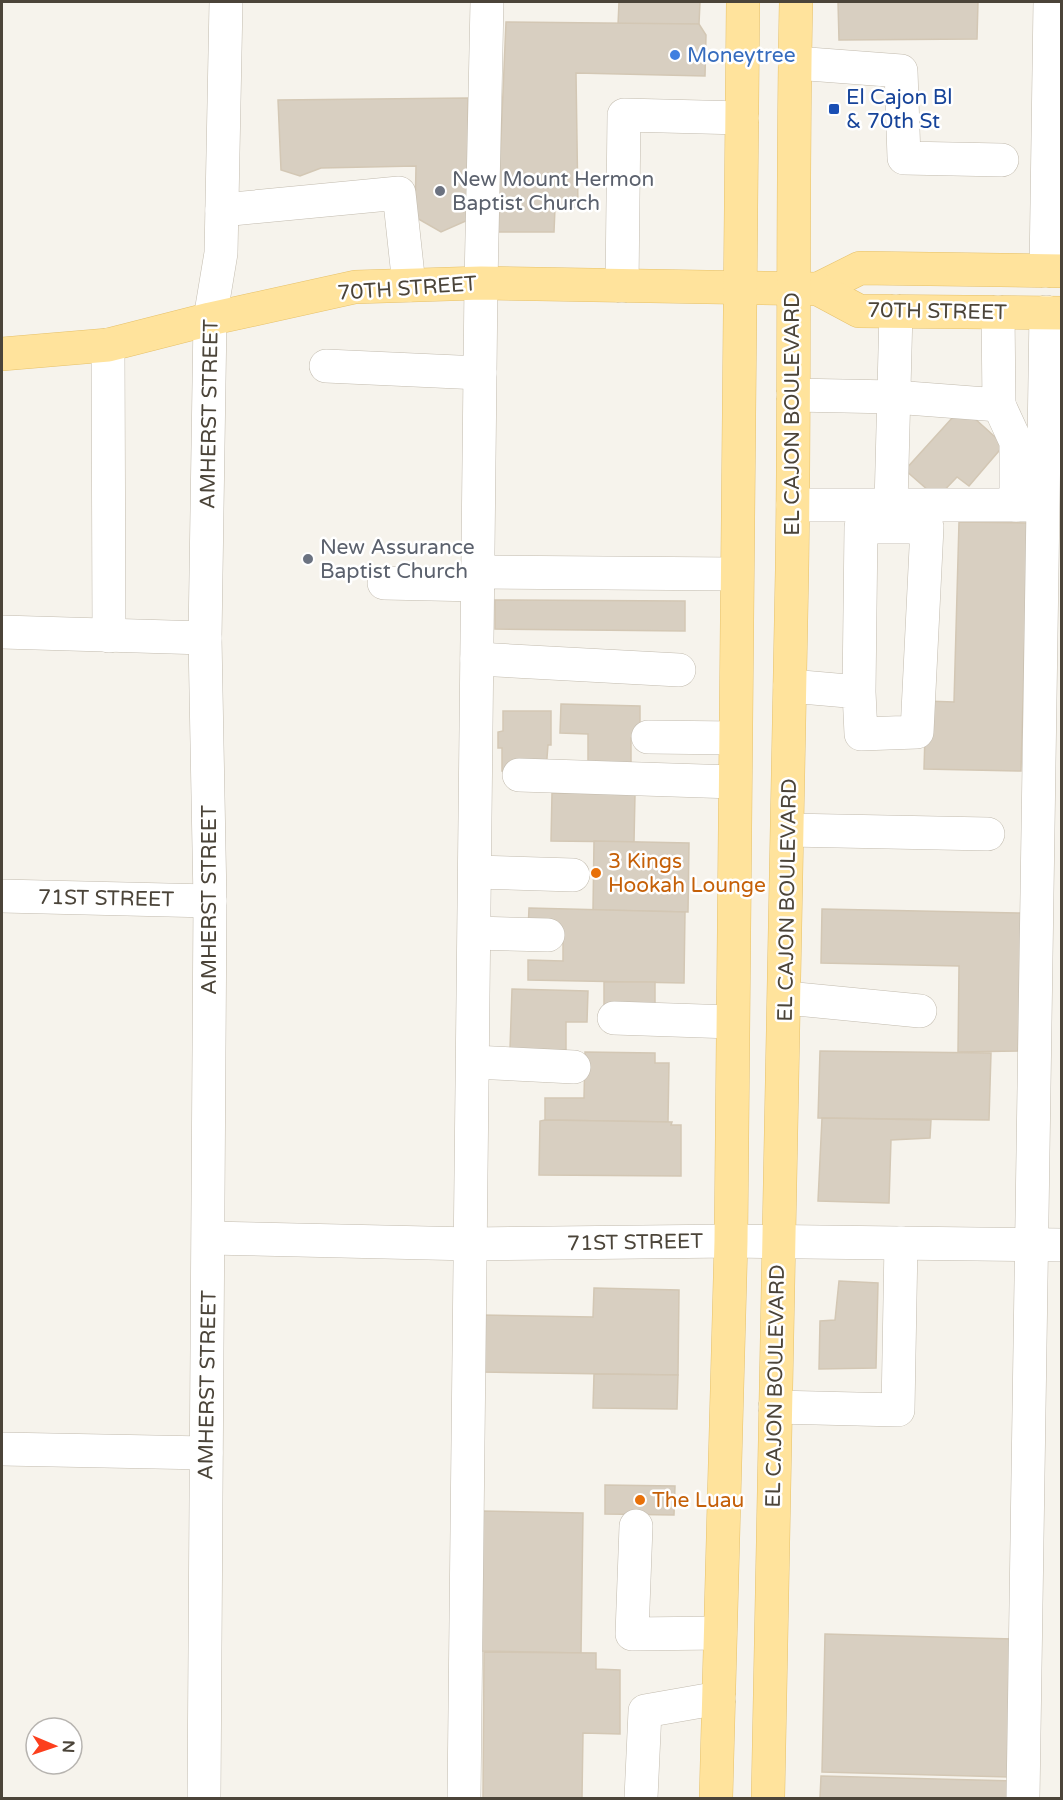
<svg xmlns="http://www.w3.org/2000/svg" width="1063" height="1800" viewBox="0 0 1063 1800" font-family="'Varela Round',sans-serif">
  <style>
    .building { fill: #d8cfc1; stroke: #d3c7b4; stroke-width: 1.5 }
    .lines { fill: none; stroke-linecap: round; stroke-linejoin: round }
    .minor-casing { stroke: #c2bbae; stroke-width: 34 }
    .major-casing { stroke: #e6c16a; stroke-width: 34 }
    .minor { stroke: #fff; stroke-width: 33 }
    .major { stroke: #ffe39c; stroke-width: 33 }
    .shop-dot { fill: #3f7fe0; stroke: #fff; stroke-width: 2 }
    .transit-dot { fill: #1a4fb4; stroke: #fff; stroke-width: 2 }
    .worship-dot { fill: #6b7280; stroke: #fff; stroke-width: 2 }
    .food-dot { fill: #e8710a; stroke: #fff; stroke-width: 2 }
    .labels { text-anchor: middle; stroke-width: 5; stroke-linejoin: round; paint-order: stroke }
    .shop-label { font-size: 21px; fill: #366cbe; stroke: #fff; text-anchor: start }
    .transit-label { font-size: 21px; fill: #164399; stroke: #fff; text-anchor: start }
    .worship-label { font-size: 21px; fill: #5b616d; stroke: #fff; text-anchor: start }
    .street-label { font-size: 21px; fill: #4b4439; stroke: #fff }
    .food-label { font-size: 21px; fill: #c56008; stroke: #fff; text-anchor: start }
  </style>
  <rect width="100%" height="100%" fill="#f6f3ec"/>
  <g class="building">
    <polygon points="619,2 700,2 699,24 618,25"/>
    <polygon points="838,2 978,2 977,39 839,40"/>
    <polygon points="506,22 699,24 706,35 705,76 576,73 578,207 555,208 554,232 497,232"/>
    <polygon points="468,98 468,220 441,232 415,217 416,166 321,168 300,176 281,170 278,100"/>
    <polygon points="962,407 1004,445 969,486 957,477 937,498 905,470"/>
    <polygon points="959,522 1028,523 1021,771 924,769 926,701 954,702"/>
    <polygon points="495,600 685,601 685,631 495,629"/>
    <polygon points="561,704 640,706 640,738 631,738 631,769 588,769 588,734 560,733"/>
    <polygon points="503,711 551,711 551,745 548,745 546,771 502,771 502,748 498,748 498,732 503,731"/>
    <polygon points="552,793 635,794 634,842 551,841"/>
    <polygon points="594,841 689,843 688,912 593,910"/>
    <polygon points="529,908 685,912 684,983 528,980 528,960 563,961 563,932 528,932"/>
    <polygon points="822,909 1022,913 1018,1051 958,1052 959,966 821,963"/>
    <polygon points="604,982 655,982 655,1006 604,1005"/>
    <polygon points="512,989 588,991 587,1022 566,1022 566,1050 510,1049"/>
    <polygon points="820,1051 991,1053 989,1120 818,1118"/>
    <polygon points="585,1052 655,1053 655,1063 669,1063 668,1122 545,1120 545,1098 584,1098"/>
    <polygon points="822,1118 931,1120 930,1138 891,1140 889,1203 818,1201"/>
    <polygon points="545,1120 672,1122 671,1125 681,1125 681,1176 539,1175 540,1121"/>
    <polygon points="839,1281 878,1283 876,1368 819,1369 820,1321 835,1320"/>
    <polygon points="594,1288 679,1290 678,1375 482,1372 482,1315 593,1317"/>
    <polygon points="594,1374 678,1375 677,1409 593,1408"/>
    <polygon points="605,1485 675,1486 674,1515 605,1514"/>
    <polygon points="481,1511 583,1513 581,1653 479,1651"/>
    <polygon points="825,1634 1013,1639 1009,1777 822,1772"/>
    <polygon points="484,1652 596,1653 596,1669 620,1670 620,1734 583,1733 582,1798 483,1798"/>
    <polygon points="821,1776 1015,1781 1015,1798 820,1798"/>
  </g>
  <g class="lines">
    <defs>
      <g id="minor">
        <polyline points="795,63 901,71 904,158 1002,160"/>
        <polyline points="222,210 399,193 409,285"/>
        <polyline points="1046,271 1050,2"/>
        <polyline points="622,286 624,115 742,118"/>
        <polyline points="108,345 109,636"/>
        <polyline points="326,366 480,373"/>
        <polyline points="793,395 894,397 999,405 998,312"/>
        <polyline points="999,405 1016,442 1016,505"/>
        <polyline points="793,505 1042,505"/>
        <polyline points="891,505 896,311"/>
        <polyline points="478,572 735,574"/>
        <polyline points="384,583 478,585"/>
        <polyline points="2,632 205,638"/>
        <polyline points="477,659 679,670"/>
        <polyline points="790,686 859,692 861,734 917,732 927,527 861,527 859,692"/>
        <polyline points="648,737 735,738"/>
        <polyline points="519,775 734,782"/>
        <polyline points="788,830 988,834"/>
        <polyline points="476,872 573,875"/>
        <polyline points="2,896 210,901"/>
        <polyline points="475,933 548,935"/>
        <polyline points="786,998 920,1011"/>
        <polyline points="614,1018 732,1022"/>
        <polyline points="473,1062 574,1067"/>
        <polyline points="209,1238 472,1244 731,1241 1062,1245"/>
        <polyline points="775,1407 898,1410 901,1243"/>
        <polyline points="2,1449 206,1453"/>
        <polyline points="636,1526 632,1634 720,1633"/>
        <polyline points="204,1798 210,901 205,638 210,319 221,253 226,2"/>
        <polyline points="464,1798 481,283 487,2"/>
        <polyline points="641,1798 645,1711 719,1698"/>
        <polyline points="1023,1798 1046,312"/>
      </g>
      <g id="major">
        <polyline points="818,289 860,268 1062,271"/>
        <polyline points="2,354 108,345 210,319 355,287 481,283 818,289 859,311 1062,313"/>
        <polyline points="716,1798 731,1241 743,2"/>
        <path d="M 768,1798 C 775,1389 786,980 792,570 C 795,381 792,191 796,2"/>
      </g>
    </defs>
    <use href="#minor" class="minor-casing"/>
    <use href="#major" class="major-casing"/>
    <use href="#minor" class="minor"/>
    <use href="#major" class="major"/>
  </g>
  <circle class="shop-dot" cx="675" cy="55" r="6"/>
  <rect class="transit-dot" x="828" y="103" width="12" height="12" rx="3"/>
  <g class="worship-dot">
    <circle cx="440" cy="191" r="6"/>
    <circle cx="308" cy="559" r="6"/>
  </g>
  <g class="food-dot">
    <circle cx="596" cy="873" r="6"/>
    <circle cx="640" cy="1500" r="6"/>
  </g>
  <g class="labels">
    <g class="shop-label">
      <text x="687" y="62">Moneytree</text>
    </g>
    <g class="transit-label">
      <text x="846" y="104">El Cajon Bl<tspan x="846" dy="24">&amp; 70th St</tspan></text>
    </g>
    <g class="worship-label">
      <text x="452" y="186">New Mount Hermon<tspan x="452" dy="24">Baptist Church</tspan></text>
      <text x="320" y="554">New Assurance<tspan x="320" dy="24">Baptist Church</tspan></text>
    </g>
    <g class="street-label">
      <text transform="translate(407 288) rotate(-4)" y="7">70TH STREET</text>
      <text transform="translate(937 311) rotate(1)" y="7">70TH STREET</text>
      <text transform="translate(209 414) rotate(-89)" y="7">AMHERST STREET</text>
      <text transform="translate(792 414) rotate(-90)" y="7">EL CAJON BOULEVARD</text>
      <text transform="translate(106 898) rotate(1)" y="7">71ST STREET</text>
      <text transform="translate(209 900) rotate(-90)" y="7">AMHERST STREET</text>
      <text transform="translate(787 900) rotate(-89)" y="7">EL CAJON BOULEVARD</text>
      <text transform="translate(635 1242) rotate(-1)" y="7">71ST STREET</text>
      <text transform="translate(207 1385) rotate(-89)" y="7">AMHERST STREET</text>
      <text transform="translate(775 1386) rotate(-89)" y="7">EL CAJON BOULEVARD</text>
    </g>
    <g class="food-label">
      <text x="608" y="868">3 Kings<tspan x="608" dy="24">Hookah Lounge</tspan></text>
      <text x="652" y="1507">The Luau</text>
    </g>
  </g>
  <rect width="1063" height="1800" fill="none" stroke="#4b4439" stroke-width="6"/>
  <g transform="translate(54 1746) rotate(92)"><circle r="28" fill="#ffffff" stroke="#b7b4b0" stroke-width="1.5"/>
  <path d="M0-4.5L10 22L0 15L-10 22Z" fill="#fc3f1d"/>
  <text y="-9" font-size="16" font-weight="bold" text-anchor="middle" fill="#4b4439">N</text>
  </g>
</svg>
